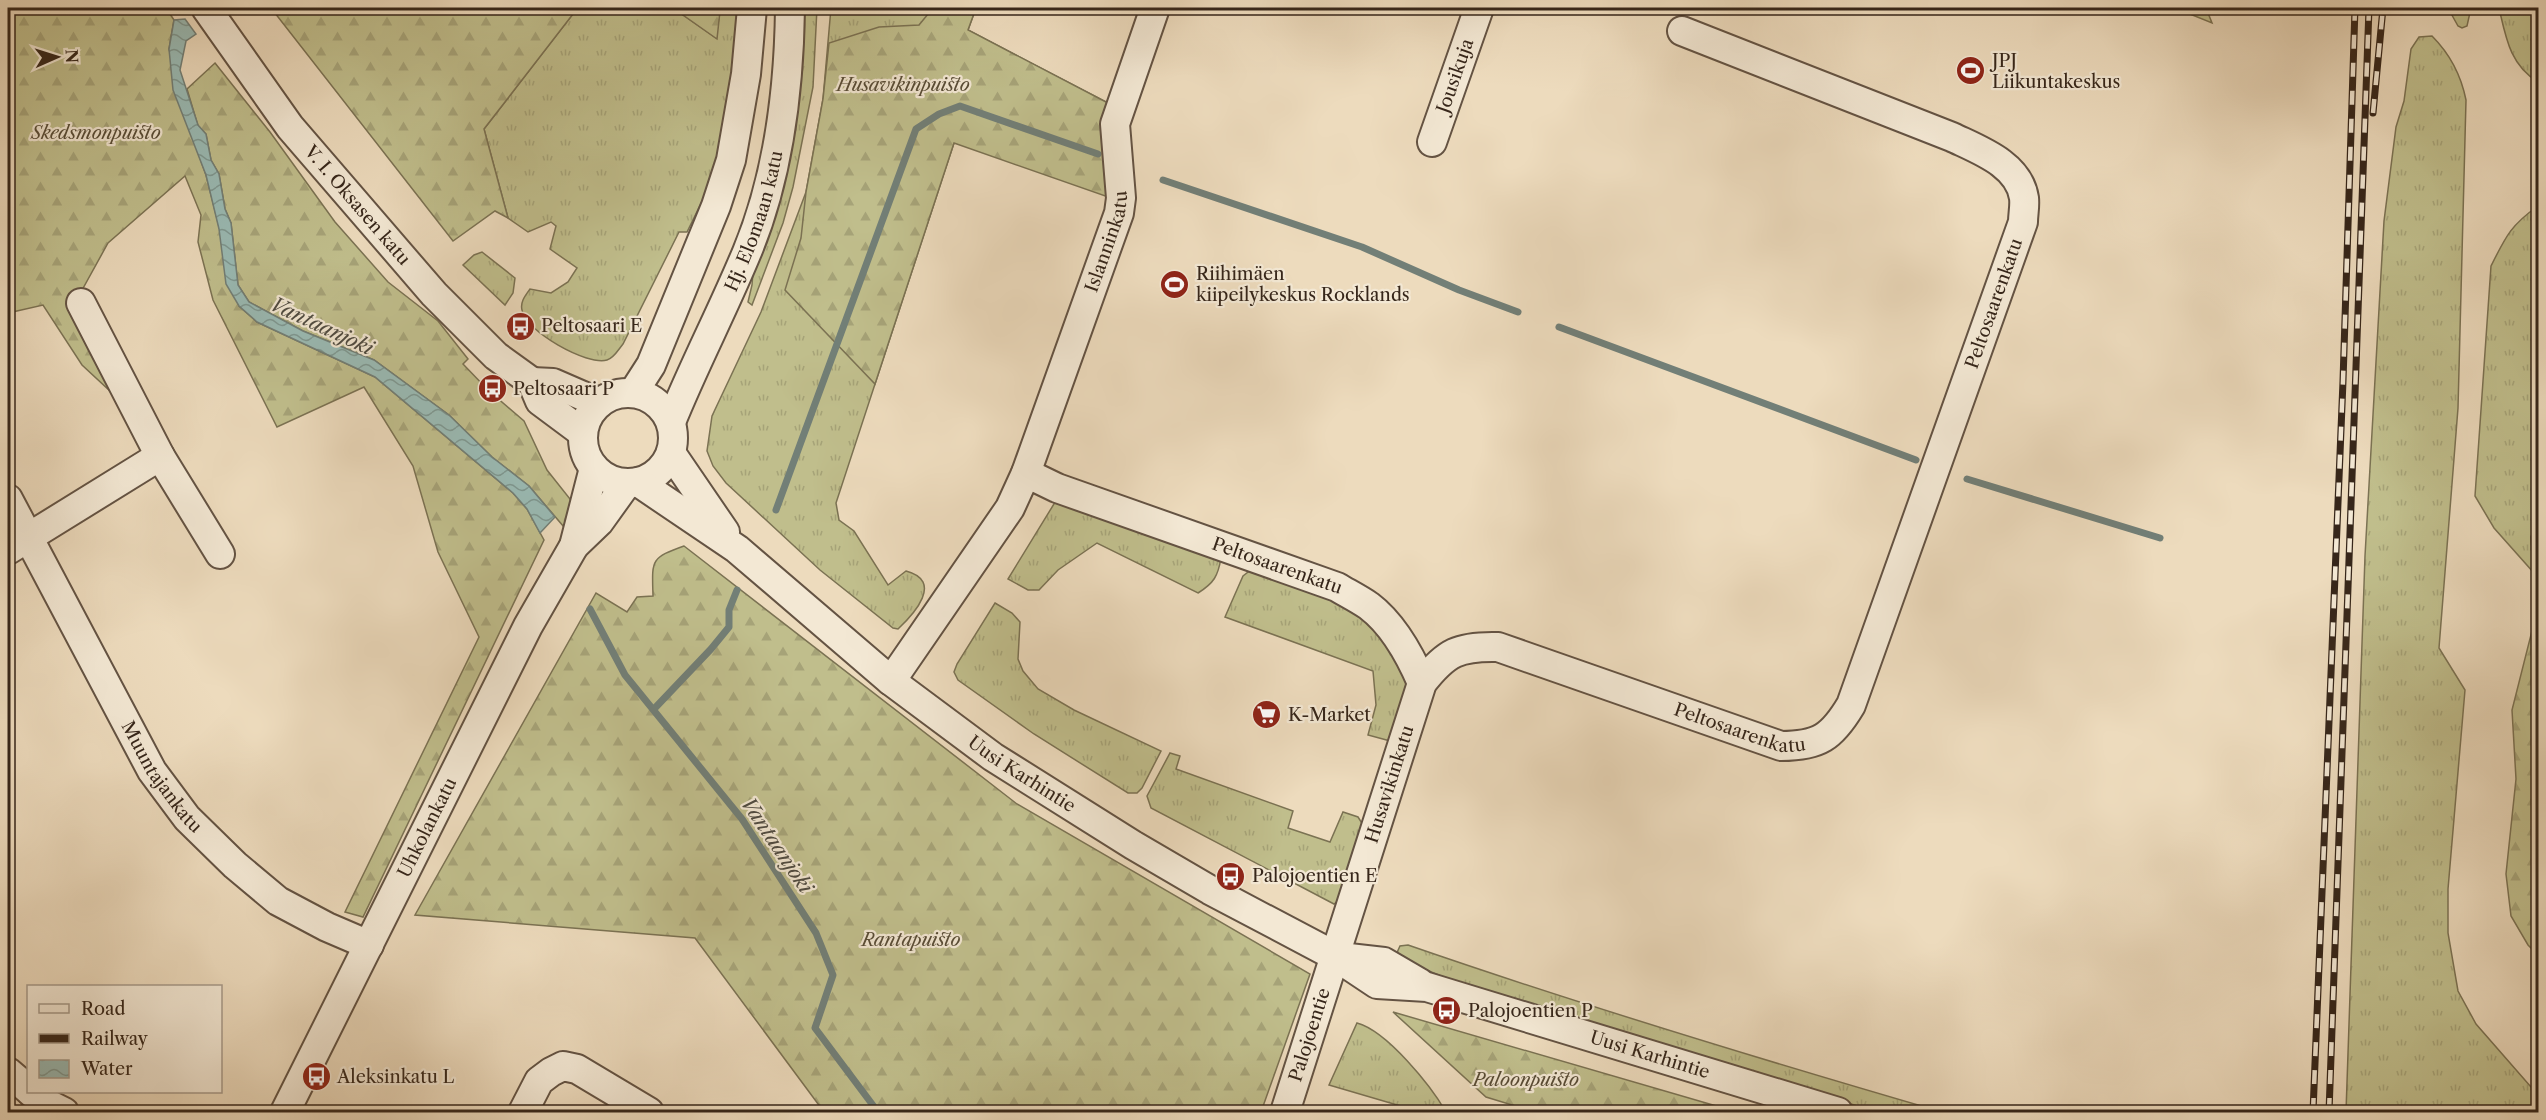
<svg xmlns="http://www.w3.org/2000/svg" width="2546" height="1120" viewBox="0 0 2546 1120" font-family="'Libre Caslon Text',serif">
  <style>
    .grass { fill: url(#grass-tufts); stroke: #7b7253; stroke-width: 1.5 }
    .forest { fill: url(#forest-firs); stroke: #7b7253; stroke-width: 1.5 }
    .water { fill: url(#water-waves); stroke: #727f77; stroke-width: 1.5 }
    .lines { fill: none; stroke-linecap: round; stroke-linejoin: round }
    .stream { stroke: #727f77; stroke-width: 7 }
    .minor-casing { stroke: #645343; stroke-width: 32 }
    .minor { stroke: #f3e8d4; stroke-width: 28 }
    .rail-casing { stroke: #36261a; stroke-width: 7 }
    .rail { stroke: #f3e8d4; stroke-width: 4.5; stroke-dasharray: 14; stroke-linecap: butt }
    .labels { text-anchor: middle; stroke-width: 4.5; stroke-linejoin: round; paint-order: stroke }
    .poi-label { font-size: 18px; fill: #36261a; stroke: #f3e8d4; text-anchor: start }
    .street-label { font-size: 18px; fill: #36261a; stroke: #f3e8d4 }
    .park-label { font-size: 18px; font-style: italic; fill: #584c36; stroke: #f3e8d4 }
    .water-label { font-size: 20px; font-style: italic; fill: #4f4b41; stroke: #f3e8d4 }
  </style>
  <defs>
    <pattern id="grass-tufts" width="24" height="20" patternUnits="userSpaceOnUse" patternTransform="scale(1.5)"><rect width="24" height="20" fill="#c0be8c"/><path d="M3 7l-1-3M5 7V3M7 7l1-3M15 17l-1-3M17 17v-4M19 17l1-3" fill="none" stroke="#a6a378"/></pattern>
    <pattern id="forest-firs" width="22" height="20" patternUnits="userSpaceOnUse" patternTransform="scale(1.5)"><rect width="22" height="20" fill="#c0be8c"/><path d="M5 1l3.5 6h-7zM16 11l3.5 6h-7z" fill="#a6a378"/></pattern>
    <pattern id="water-waves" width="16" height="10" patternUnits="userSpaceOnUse" patternTransform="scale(1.5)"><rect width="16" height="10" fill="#9abbb5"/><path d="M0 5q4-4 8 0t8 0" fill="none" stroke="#7e9892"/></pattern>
  </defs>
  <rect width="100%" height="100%" fill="#eddbbd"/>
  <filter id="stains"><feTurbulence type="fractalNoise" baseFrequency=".00333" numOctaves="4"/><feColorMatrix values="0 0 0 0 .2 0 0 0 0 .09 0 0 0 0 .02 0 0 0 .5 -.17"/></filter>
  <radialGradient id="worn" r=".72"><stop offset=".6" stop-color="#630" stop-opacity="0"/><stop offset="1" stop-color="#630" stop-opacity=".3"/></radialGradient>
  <g class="grass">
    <path d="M 574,8 L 673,8 L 716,38 L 720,11 L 715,8 L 740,8 L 738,48 L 714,177 L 687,232 L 679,232 L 623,344 C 618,350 614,358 607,360 C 587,366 525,331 522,310 C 520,302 525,296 530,289 L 551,293 L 568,282 L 577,268 L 550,249 L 556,226 L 551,222 L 528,232 L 508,218 L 484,129 L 573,14 Z"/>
    <polygon points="802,8 817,8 813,87 793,187 783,223 752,305 748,302 752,285 754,259"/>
    <path d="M 831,8 L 976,8 L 968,30 L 1108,103 L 954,143 L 836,503 L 839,520 L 854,531 L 888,585 L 906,571 C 944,581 914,614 898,629 L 893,628 L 820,570 L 726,483 L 713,466 L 707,451 L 712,416 L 761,312 L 806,192 L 823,99 Z"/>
    <polygon points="2175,8 2206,8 2212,23"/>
    <polygon points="2448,8 2471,8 2467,26 2462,28 2458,26"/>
    <path d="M 2499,8 L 2538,8 L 2538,82 C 2510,65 2506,38 2499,8 Z"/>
    <path d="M 2432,36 C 2451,55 2461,75 2466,100 L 2458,408 L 2439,648 L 2465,690 L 2448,889 L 2448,933 L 2458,991 L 2476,1024 L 2538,1095 L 2538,1112 L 2346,1112 L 2365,556 L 2384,221 L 2396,127 L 2404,101 L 2411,49 L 2419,37 Z"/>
    <path d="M 2538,206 L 2538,516 L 2531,537 L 2534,573 L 2494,528 L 2475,496 L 2491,266 C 2506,236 2511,225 2538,206 Z"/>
    <polygon points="482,252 515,278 513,293 505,305 463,265 474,255"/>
    <path d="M 1057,499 L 1221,558 C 1218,576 1214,583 1198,593 L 1097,543 L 1058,570 L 1039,590 L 1028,590 L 1008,579 Z"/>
    <polygon points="1252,569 1355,607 1386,642 1408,683 1394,742 1368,735 1376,705 1373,671 1225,617 1243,576"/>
    <polygon points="995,603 1012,613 1020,622 1018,659 1023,671 1038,689 1074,710 1161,751 1142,788 1137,793 1128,793 1034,734 958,680 954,672 957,664"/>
    <polygon points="1170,753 1180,756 1176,769 1293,811 1288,828 1330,842 1343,812 1358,817 1365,828 1338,901 1334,904 1151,808 1147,796"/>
    <path d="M 1408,945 C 1584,1006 1763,1060 1942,1112 L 1878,1112 L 1725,1067 L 1441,976 L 1395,957 L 1400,946 Z"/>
    <path d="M 1357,1023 C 1387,1031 1431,1086 1446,1112 L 1421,1112 L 1329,1085 Z"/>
  </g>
  <g class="forest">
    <polygon points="8,8 166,8 174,20 169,49 191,133 206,175 239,306 257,322 375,377 513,493 527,509 544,540 363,917 345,912 479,637 438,552 413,466 364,387 277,427 213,300 198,242 201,215 185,176 108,243 81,292 116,359 110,391 82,365 43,305 8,313"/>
    <polygon points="271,8 574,8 573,14 484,129 508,218 495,211 453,241"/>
    <polygon points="673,8 715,8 720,11 717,39"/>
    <polygon points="933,8 976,8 968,30 1108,103 1111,198 954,143 875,384 785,290 801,238 806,192 823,99 829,43 879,27 919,25"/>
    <polygon points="215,63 270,132 335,222 388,282 438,321 468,359 463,364 488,390 524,421 547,470 574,504 564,527 529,486 492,457 449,415 374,360 303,331 249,302 238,285 231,223 225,209 219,174 211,160 206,134 198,126 187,89"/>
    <polygon points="2538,516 2538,955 2528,945 2511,916 2506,874 2516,779 2512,710 2535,619 2531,537"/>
    <path d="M 684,546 L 1017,804 L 1310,974 L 1261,1112 L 824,1112 L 695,938 L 415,915 L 596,593 L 627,612 L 637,597 L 653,596 C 652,560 650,558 684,546 Z"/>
    <polygon points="1393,1012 1737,1112 1535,1112 1486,1097"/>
  </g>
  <polygon class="water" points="185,19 196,34 186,41 180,70 198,125 206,134 211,160 219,174 225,209 231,223 238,285 249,302 303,331 374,360 449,415 492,457 529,486 555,517 540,533 527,509 513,493 375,377 257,322 239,306 226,284 219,229 206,175 173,90 169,49 174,20"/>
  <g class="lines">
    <g class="stream">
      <polyline points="1163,180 1362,247 1459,290 1518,312"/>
      <polyline points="1559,327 1916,460"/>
      <polyline points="1967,479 2160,538"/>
      <polyline points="776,510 916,129 939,114 960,106 1098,154"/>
      <polyline points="590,609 625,675 742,819 816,933 833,975 815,1028 878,1112"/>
      <polyline points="654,709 711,649 729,627 729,610 737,590"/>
    </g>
    <defs>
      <g id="minor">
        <path id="s1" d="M 206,8 L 290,127 L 434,294 L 496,356 L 532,382 L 540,401 L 583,433"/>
        <path id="s2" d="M 1432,142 L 1479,8"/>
        <polyline points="81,303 160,456"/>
        <polyline points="532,382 553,383 599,403"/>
        <polyline points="633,393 651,365 716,206 731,160 746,74 752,8"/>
        <circle cx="628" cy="438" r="45"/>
        <path id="s3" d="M 671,422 C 694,365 723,310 747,252 C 779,175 789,90 790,8"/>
        <polyline points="671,453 725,532"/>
        <path id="s4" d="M 1026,473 L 1057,488 L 1337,587 C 1347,593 1359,599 1369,606 C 1394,625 1410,655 1422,683"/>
        <path id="s5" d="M 638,482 L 737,549 L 891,681 L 993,757 L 1133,845 L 1210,890 L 1335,956 L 1377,984 L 1427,987 L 1838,1112"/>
        <path id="s6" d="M 8,499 L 152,771 L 187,818 L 235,865 L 278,901 L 327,927 L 369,945"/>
        <polyline points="574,546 599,522 627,483"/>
        <polyline points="8,550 160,456 220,554"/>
        <path id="s7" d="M 891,681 L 1010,508 L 1026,473 L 1119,213 L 1121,198 L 1115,124 L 1155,8"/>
        <polyline points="1340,957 1384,962 1420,983"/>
        <polyline points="8,1072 28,1089"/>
        <polyline points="31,1092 44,1102 64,1112"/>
        <path id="s8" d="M 285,1112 L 528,626 L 574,546 L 594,468"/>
        <polyline points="523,1112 539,1081 551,1072 563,1066 577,1069 649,1112"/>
        <path id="s9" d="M 1285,1112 L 1422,683 C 1446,652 1459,646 1498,647 L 1781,746 C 1819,746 1832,737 1851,705 L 2023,222 C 2023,214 2025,206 2024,198 C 2019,164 1979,150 1952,137 L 1682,31"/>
      </g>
    </defs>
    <use href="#minor" class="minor-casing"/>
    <use href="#minor" class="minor"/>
    <defs>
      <g id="rail">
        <polyline points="2373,113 2383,8"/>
        <polyline points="2313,1112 2343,381 2355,8"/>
        <polyline points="2329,1112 2369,8"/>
      </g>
    </defs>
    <use href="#rail" class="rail-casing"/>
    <use href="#rail" class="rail"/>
  </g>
  <defs>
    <symbol id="stadium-disc" viewBox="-11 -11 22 22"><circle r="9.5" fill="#8f2418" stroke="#f3e8d4"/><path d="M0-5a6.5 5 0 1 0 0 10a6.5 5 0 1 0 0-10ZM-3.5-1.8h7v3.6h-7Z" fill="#fff"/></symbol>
    <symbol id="bus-disc" viewBox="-11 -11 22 22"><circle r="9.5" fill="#8f2418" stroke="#f3e8d4"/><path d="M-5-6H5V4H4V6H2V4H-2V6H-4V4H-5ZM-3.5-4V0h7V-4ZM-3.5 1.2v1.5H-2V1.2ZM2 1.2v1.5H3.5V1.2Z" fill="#fff"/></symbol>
    <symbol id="supermarket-disc" viewBox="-11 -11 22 22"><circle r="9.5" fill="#8f2418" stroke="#f3e8d4"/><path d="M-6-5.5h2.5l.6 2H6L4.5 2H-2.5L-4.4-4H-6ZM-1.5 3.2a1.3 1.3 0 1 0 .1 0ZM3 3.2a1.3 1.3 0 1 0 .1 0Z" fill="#fff"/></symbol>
  </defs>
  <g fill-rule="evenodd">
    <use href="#stadium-disc" x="1954" y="54" width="33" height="33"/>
    <use href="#stadium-disc" x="1158" y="268" width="33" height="33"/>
    <use href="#bus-disc" x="504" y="310" width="33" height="33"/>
    <use href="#bus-disc" x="476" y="372" width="33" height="33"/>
    <use href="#supermarket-disc" x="1250" y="698" width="33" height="33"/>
    <use href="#bus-disc" x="1214" y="860" width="33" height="33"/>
    <use href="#bus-disc" x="1430" y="994" width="33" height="33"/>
    <use href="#bus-disc" x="300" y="1060" width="33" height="33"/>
  </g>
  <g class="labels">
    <g class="poi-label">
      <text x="1992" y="67">JPJ<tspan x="1992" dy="21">Liikuntakeskus</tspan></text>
      <text x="1196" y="280">Riihimäen<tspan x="1196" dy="21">kiipeilykeskus Rocklands</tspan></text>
      <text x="541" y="332">Peltosaari E</text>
      <text x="513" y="395">Peltosaari P</text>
      <text x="1288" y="721">K-Market</text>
      <text x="1252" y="882">Palojoentien E</text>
      <text x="1468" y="1017">Palojoentien P</text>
      <text x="337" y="1083">Aleksinkatu L</text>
    </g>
    <g class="street-label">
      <text dy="6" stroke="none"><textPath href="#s2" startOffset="70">Jousikuja</textPath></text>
      <text dy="6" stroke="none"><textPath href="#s1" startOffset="249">V. I. Oksasen katu</textPath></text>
      <text dy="6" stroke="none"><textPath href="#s3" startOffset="218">Hj. Elomaan katu</textPath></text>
      <text dy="6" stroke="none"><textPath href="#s7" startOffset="494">Islanninkatu</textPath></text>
      <text dy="6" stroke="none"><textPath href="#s9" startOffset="1352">Peltosaarenkatu</textPath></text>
      <text dy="6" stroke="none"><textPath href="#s4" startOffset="268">Peltosaarenkatu</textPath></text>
      <text dy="6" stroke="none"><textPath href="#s9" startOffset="795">Peltosaarenkatu</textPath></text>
      <text dy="6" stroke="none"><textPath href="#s5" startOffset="483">Uusi Karhintie</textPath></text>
      <text dy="6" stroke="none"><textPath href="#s6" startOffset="318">Muuntajankatu</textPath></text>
      <text dy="6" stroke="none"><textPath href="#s9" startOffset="344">Husavikinkatu</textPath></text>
      <text dy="6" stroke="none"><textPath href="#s8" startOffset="318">Uhkolankatu</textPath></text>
      <text dy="6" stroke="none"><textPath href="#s9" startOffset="81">Palojoentie</textPath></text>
      <text dy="6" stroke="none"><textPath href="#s5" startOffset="1179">Uusi Karhintie</textPath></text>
    </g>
    <g class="park-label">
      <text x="903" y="91">Husavikinpuisto</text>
      <text x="96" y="139">Skedsmonpuisto</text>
      <text x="911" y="946">Rantapuisto</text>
      <text x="1526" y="1086">Paloonpuisto</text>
    </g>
    <g class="water-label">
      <text transform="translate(322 326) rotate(25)" y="7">Vantaanjoki</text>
      <text transform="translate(777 845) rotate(56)" y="7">Vantaanjoki</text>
    </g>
  </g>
  <rect width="2546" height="1120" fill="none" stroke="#eddbbd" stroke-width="30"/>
  <rect x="9" y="9" width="2528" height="1102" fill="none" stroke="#36261a" stroke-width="3"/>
  <rect x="15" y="15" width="2516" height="1090" fill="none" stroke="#36261a" stroke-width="1.5"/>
  <rect x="27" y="985" width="195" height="108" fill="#f3e8d4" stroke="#a79a8a" stroke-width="1.5"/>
  <rect x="39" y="1004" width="30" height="9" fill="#f3e8d4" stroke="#a79a8a" stroke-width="1.5"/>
  <text x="81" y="1015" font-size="18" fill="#36261a">Road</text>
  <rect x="39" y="1034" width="30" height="9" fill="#36261a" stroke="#a79a8a" stroke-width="1.5"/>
  <text x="81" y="1045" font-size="18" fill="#36261a">Railway</text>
  <rect x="39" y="1060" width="30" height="18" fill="url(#water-waves)" stroke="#a79a8a" stroke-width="1.5"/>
  <text x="81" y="1075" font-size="18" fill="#36261a">Water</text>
  <g transform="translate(57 57) rotate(87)" stroke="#f3e8d4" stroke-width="4.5" paint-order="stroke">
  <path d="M0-4.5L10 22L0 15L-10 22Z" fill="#36261a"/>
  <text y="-9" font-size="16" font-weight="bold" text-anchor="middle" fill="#36261a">N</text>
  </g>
  <rect width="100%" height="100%" filter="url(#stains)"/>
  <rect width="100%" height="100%" fill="url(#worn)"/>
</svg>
